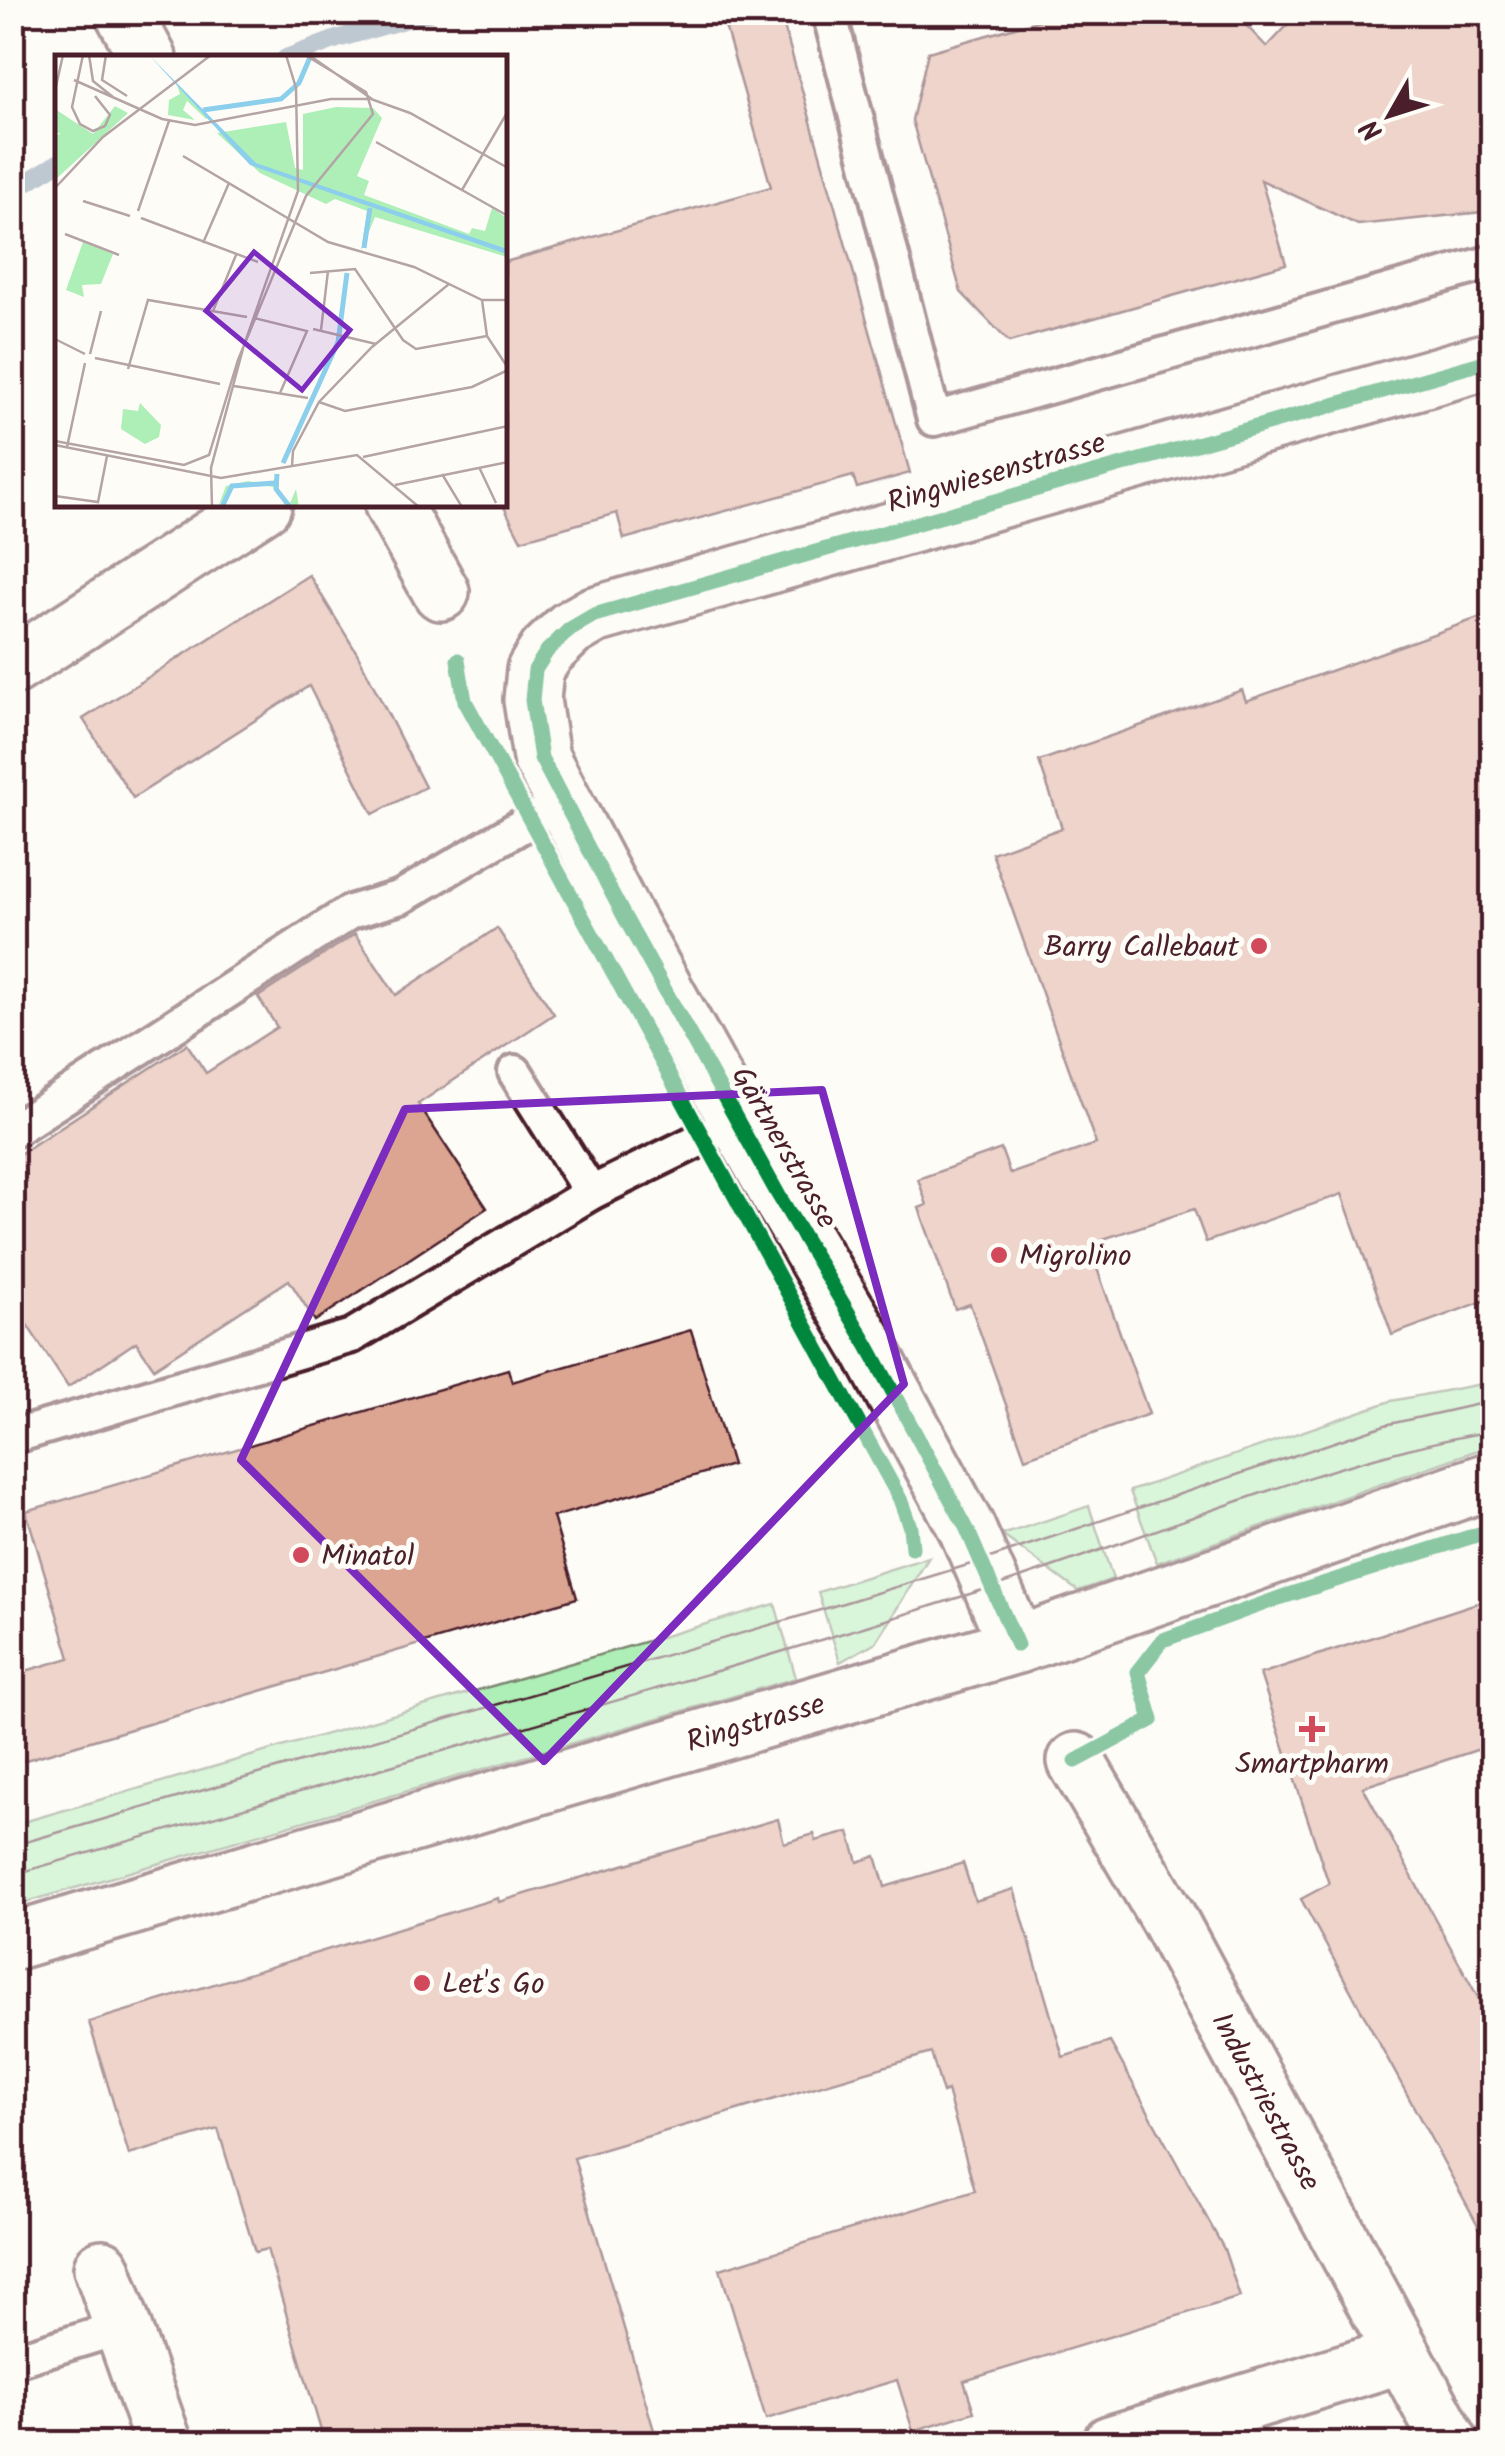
<svg xmlns="http://www.w3.org/2000/svg" width="1505" height="2456" viewBox="0 0 1505 2456" font-family="Kalam,sans-serif">
  <style>
    .green { fill: #adefb7; stroke: #7c8771; stroke-width: 2.5 }
    .lines { fill: none; stroke-linecap: round; stroke-linejoin: round }
    .stream { stroke: #72899f; stroke-width: 18 }
    .building { fill: #dba592; stroke: #4a1f2b; stroke-width: 2.5 }
    .service-casing { stroke: #4a1f2b; stroke-width: 40 }
    .minor-casing { stroke: #4a1f2b; stroke-width: 62 }
    .secondary-casing { stroke: #4a1f2b; stroke-width: 62 }
    .service { stroke: #fdfcf7; stroke-width: 32 }
    .minor { stroke: #fdfcf7; stroke-width: 55 }
    .secondary { stroke: #fdfcf7; stroke-width: 55 }
    .tram { stroke: #4a1f2b; stroke-width: 2.5 }
    .cycleway-casing { stroke: #fdfcf7; stroke-width: 21 }
    .cycleway { stroke: #00873e; stroke-width: 15 }
    .marked { fill: none; stroke: #7b2cbf; stroke-width: 8; stroke-linejoin: round }
    .poi-dot { fill: #d1495b; stroke: #fdfcf7; stroke-width: 4 }
    .labels { text-anchor: middle; stroke-width: 10; stroke-linejoin: round; paint-order: stroke }
    .street-label { font-size: 30px; fill: #4a1f2b; stroke: #fdfcf7 }
    .poi-label { font-size: 30px; fill: #4a1f2b; stroke: #fdfcf7; text-anchor: start }
    .inset-river { fill: none; stroke: #8ccfed; stroke-width: 5 }
    .inset-road { fill: none; stroke: #b5a4a5; stroke-width: 2.5 }
    .view { fill: #7b2cbf; fill-opacity: 0.15; stroke: #7b2cbf; stroke-width: 5 }
    .inset-edge { fill: none; stroke: #4a1f2b; stroke-width: 5 }
  </style>
  <rect width="100%" height="100%" fill="#fdfcf7"/>
  <filter id="ink" filterUnits="userSpaceOnUse"><feTurbulence type="fractalNoise" baseFrequency=".01" numOctaves="2"/><feDisplacementMap in="SourceGraphic" scale="20" xChannelSelector="R" yChannelSelector="G"/><feConvolveMatrix kernelMatrix="1 2 1 2 8 2 1 2 1" color-interpolation-filters="sRGB"/></filter>
  <g filter="url(#ink)">
    <g class="green">
      <polygon points="1492,1382 1492,1445 1157,1563 1130,1491 1391,1401"/>
      <polygon points="1089,1506 1113,1579 1078,1591 1002,1535"/>
      <polygon points="929,1557 876,1642 840,1662 818,1592"/>
      <polygon points="775,1604 796,1678 13,1906 13,1825"/>
    </g>
    <g class="lines">
      <g class="stream">
        <polyline points="286,58 337,39 431,12"/>
        <polyline points="12,191 58,163"/>
      </g>
    </g>
    <g class="building">
      <polygon points="721,12 780,12 910,473 857,488 853,476 624,539 617,513 521,540 505,509 505,262 771,187"/>
      <polygon points="1068,12 1233,12 1267,47 1300,12 1492,12 1492,211 1358,225 1261,180 1286,264 1009,342 961,292 912,120 928,52"/>
      <polygon points="309,575 357,653 425,787 373,814 309,686 133,798 83,719"/>
      <polygon points="1492,613 1492,1298 1392,1335 1342,1194 1206,1242 1194,1209 1103,1239 1109,1255 1094,1260 1149,1414 1025,1458 970,1304 955,1309 919,1208 927,1205 918,1179 1001,1149 1010,1174 1096,1144 992,853 1062,828 1039,761 1242,690 1246,701"/>
      <polygon points="497,928 554,1014 418,1104 487,1208 315,1321 289,1280 154,1368 136,1342 68,1387 12,1302 12,1159 187,1044 206,1073 277,1027 258,997 355,934 396,995"/>
      <polygon points="691,1330 732,1465 553,1517 577,1598 12,1764 12,1675 70,1658 26,1511 508,1369 512,1382"/>
      <polygon points="1492,1598 1492,1745 1363,1787 1492,2023 1492,2251 1301,1899 1329,1884 1260,1674"/>
      <polygon points="778,1819 784,1843 814,1834 816,1841 849,1832 858,1862 876,1856 885,1887 963,1863 975,1901 1014,1889 1063,2057 1110,2042 1224,2249 1240,2297 964,2381 974,2412 913,2431 897,2380 766,2419 720,2269 975,2191 947,2091 943,2093 931,2053 574,2158 658,2444 325,2444 267,2249 255,2252 218,2129 129,2155 89,2022 498,1898 499,1902"/>
    </g>
    <g class="lines">
      <defs>
        <g id="service">
          <polyline points="829,12 934,419 1492,262"/>
          <polyline points="515,1072 591,1193"/>
          <polyline points="12,1131 350,912 401,897 564,801"/>
          <polyline points="12,1437 352,1336 591,1193 738,1121"/>
          <polyline points="12,2361 123,2327"/>
        </g>
        <g id="minor">
          <polyline points="123,12 148,58"/>
          <polyline points="393,505 441,592"/>
          <polyline points="12,667 263,505"/>
          <polyline points="1017,1645 967,1529 868,1346 779,1196 625,918 541,758 532,700 535,670 547,651 570,629 594,615 1492,360"/>
          <path id="s1" d="M 1076,1761 L 1168,1918 L 1451,2444"/>
          <polyline points="102,2268 164,2444"/>
          <polyline points="1110,2444 1402,2355"/>
        </g>
        <g id="secondary">
          <path id="s2" d="M 12,1942 L 1017,1645 L 1492,1480"/>
        </g>
      </defs>
      <use href="#service" class="service-casing"/>
      <use href="#minor" class="minor-casing"/>
      <use href="#secondary" class="secondary-casing"/>
      <use href="#service" class="service"/>
      <use href="#minor" class="minor"/>
      <use href="#secondary" class="secondary"/>
      <g class="tram">
        <polyline points="12,1846 804,1615 981,1561 1385,1425 1492,1401"/>
        <path d="M 12,1875 C 338,1780 665,1690 989,1588 C 1153,1536 1323,1460 1492,1431"/>
      </g>
      <defs>
        <g id="cycleway">
          <polyline points="458,660 465,701 900,1499 910,1527 912,1548"/>
          <polyline points="1017,1645 967,1529 868,1346 779,1196 625,918 541,758 532,700 535,670 547,651 570,629 594,615 1492,360"/>
          <polyline points="1076,1761 1152,1720 1138,1672 1163,1640 1282,1597 1492,1530"/>
        </g>
      </defs>
      <use href="#cycleway" class="cycleway-casing"/>
      <use href="#cycleway" class="cycleway"/>
    </g>
  </g>
  <path d="M0 0H1505V2456H0ZM 822,1090 L 904,1384 L 544,1761 L 241,1460 L 405,1109 Z" fill="#fdfcf7" fill-opacity=".55" fill-rule="evenodd"/>
  <path class="marked" d="M 822,1090 L 904,1384 L 544,1761 L 241,1460 L 405,1109 Z"/>
  <g class="poi-dot">
    <circle cx="1259" cy="946" r="10"/>
    <circle cx="999" cy="1255" r="10"/>
    <circle cx="301" cy="1555" r="10"/>
    <path d="M1307 1714h10v10h10v10h-10v10h-10v-10h-10v-10h10z"/>
    <circle cx="422" cy="1983" r="10"/>
  </g>
  <g class="labels">
    <g class="street-label">
      <text transform="translate(996 472) rotate(-16)" y="10">Ringwiesenstrasse</text>
      <text transform="translate(785 1147) rotate(60)" y="10">Gärtnerstrasse</text>
      <text dy="10" stroke="none"><textPath href="#s2" startOffset="775">Ringstrasse</textPath></text>
      <text dy="10" stroke="none"><textPath href="#s1" startOffset="390">Industriestrasse</textPath></text>
    </g>
    <g class="poi-label">
      <text x="1239" y="956" text-anchor="end">Barry Callebaut</text>
      <text x="1019" y="1265">Migrolino</text>
      <text x="321" y="1565">Minatol</text>
      <text x="1312" y="1773" text-anchor="middle">Smartpharm</text>
      <text x="442" y="1993">Let's Go</text>
    </g>
  </g>
  <g transform="translate(55 55)">
    <rect width="452" height="452" fill="#fdfcf7"/>
    <path d="M 122,30 L 152,63 L 151,64 L 132,46 L 128,55 L 140,65 L 113,60 L 114,45 L 125,39 ZM 60,51 L 73,58 L 0,125 L 0,80 L 6,79 L 0,77 L 0,54 L 38,79 ZM 281,52 L 318,53 L 327,63 L 302,121 L 314,126 L 309,140 L 414,179 L 417,173 L 430,176 L 437,153 L 452,163 L 452,202 L 320,162 L 306,196 L 312,156 L 280,144 L 271,149 L 205,118 L 162,78 L 231,67 L 240,113 L 248,115 L 248,59 ZM 28,187 L 58,199 L 46,229 L 27,230 L 29,242 L 11,235 ZM 85,348 L 106,370 L 104,382 L 90,389 L 66,374 L 68,354 L 83,356 ZM 224,418 L 224,437 L 235,448 L 241,434 L 244,452 L 232,452 L 218,432 L 194,428 L 177,432 L 163,452 L 171,431 L 193,426 L 215,430 Z" fill="#adefb7"/>
    <path d="M 94,0 L 201,108 L 452,194 L 452,199 L 195,110 Z" fill="#8ccfed"/>
    <path class="inset-river" d="M 148,55 L 226,44 L 244,28 L 256,0M 309,193 L 315,153M 228,408 L 283,287 L 292,218M 222,419 L 221,434 L 235,452M 167,452 L 177,431 L 220,428"/>
    <path class="inset-road" d="M 28,0 L 17,52 L 25,69 L 38,76 L 50,71 L 55,60 L 40,41M 34,0 L 38,26 L 58,42M 51,0 L 47,25 L 72,41M 254,0 L 317,44M 19,25 L 107,64 L 140,70 L 276,44 L 316,44 L 355,58 L 453,113M 0,36 L 8,0M 321,87 L 407,135 L 453,56M 128,101 L 273,187 L 359,212 L 427,245 L 453,245M 0,133 L 48,82 L 156,0M 407,135 L 453,161M 28,146 L 75,161M 83,156 L 114,66M 86,163 L 203,207M 10,179 L 64,200M 148,188 L 174,128M 255,218 L 300,214 L 348,285 L 361,294 L 432,281M 427,245 L 432,281 L 453,313M 158,256 L 181,200M 199,263 L 252,276 L 225,338M 258,274 L 321,289M 266,275 L 273,216M 0,284 L 30,299M 35,299 L 46,256M 40,303 L 165,329M 73,314 L 93,245 L 192,262M 179,331 L 253,343M 264,347 L 290,356 L 417,332 L 453,315M 0,386 L 129,410 L 154,400 L 183,305 L 251,141 L 318,59 L 311,37 L 250,0M 0,390 L 166,423 L 302,400 L 364,452M 12,392 L 30,308M 308,402 L 453,371M 237,411 L 238,396 L 264,347 L 317,292 L 394,229M 424,412 L 441,448M 387,419 L 407,452M 340,430 L 453,407M 0,441 L 43,447 L 52,401M 157,452 L 156,413 L 189,290 L 243,136 L 241,33 L 231,0"/>
    <path class="view" d="M 199,197 L 295,275 L 247,335 L 151,256 Z"/>
    <rect width="452" height="452" class="inset-edge"/>
  </g>
  <rect width="1505" height="2456" fill="none" stroke="#fdfcf7" stroke-width="50"/>
  <rect x="25" y="25" width="1455" height="2406" fill="none" stroke="#4a1f2b" stroke-width="4" filter="url(#ink)"/>
  <g transform="translate(1390 115) rotate(231)" stroke="#fdfcf7" stroke-width="8" paint-order="stroke">
  <path d="M0-8L18 38L0 25L-18 38Z" fill="#4a1f2b"/>
  <text y="-15" font-size="28" font-weight="bold" text-anchor="middle" fill="#4a1f2b">N</text>
  </g>
</svg>
